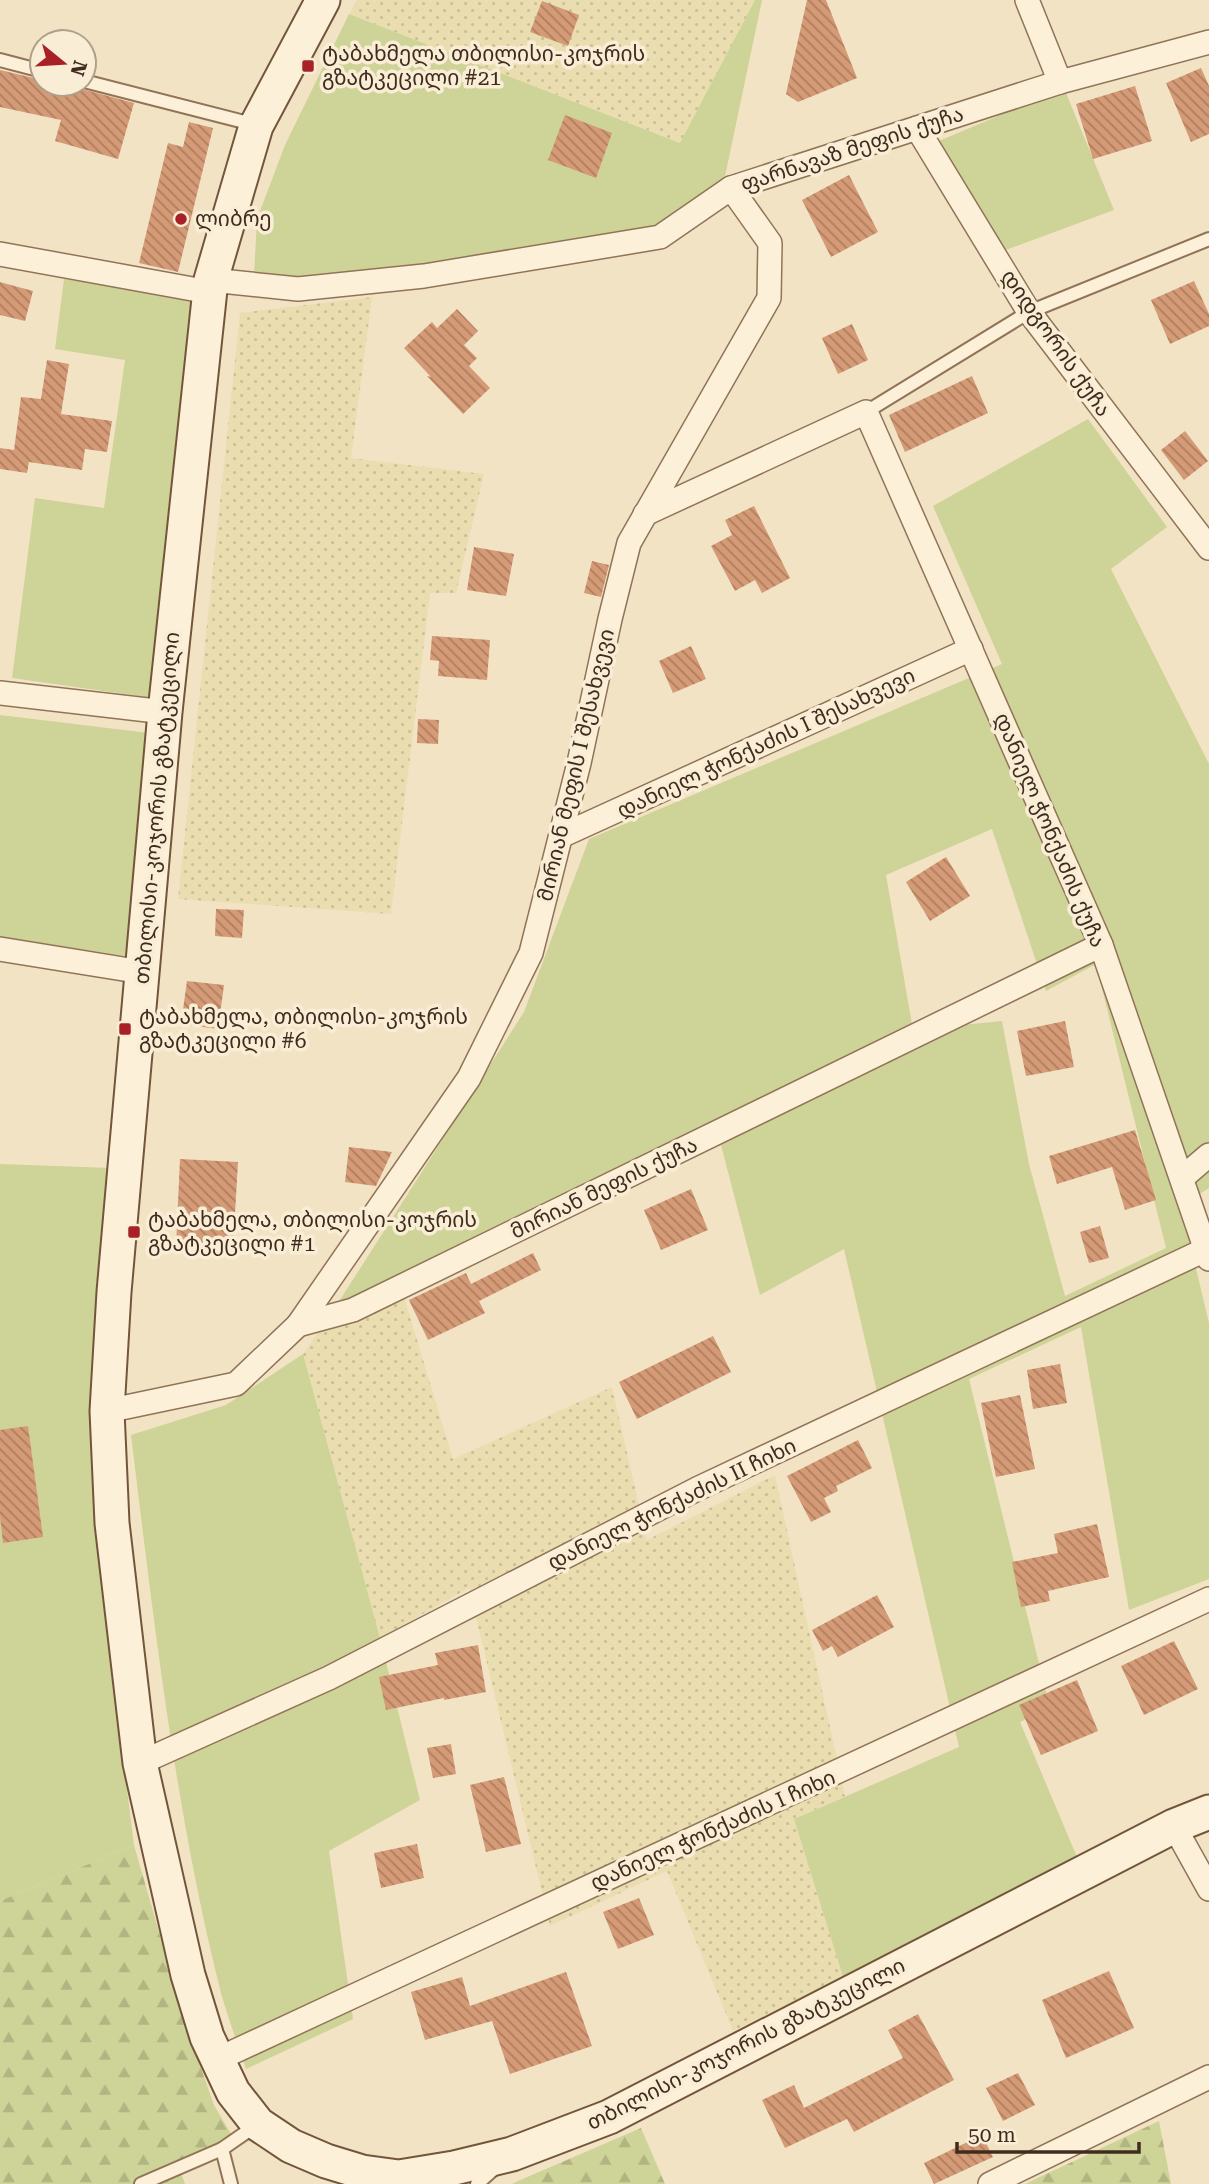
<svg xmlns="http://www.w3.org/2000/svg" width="1209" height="2184" viewBox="0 0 1209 2184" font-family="'Roboto Serif','Noto Sans Georgian',serif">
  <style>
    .farmland { fill: url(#farmland-dots) }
    .green { fill: #ced397; fill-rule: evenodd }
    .forest { fill: url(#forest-firs) }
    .building { fill: url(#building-back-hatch) }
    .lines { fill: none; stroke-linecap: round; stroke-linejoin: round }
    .lane-casing { stroke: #917458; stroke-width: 16 }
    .street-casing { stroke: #917458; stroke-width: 26 }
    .secondary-casing { stroke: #73553b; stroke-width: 37 }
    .lane { stroke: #fcf0d9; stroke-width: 12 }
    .street { stroke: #fcf0d9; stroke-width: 23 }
    .secondary { stroke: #fcf0d9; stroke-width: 33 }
    .poi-dot { fill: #a72127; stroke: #f9edd5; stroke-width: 2.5 }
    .labels { text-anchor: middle; stroke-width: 7; stroke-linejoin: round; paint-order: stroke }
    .poi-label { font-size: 21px; fill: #3f2c1e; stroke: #f9edd5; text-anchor: start }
    .street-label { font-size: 21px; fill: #3f2c1e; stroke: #f9edd5 }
  </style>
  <defs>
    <pattern id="farmland-dots" width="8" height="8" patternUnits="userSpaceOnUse" patternTransform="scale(1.75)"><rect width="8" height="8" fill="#eadeb1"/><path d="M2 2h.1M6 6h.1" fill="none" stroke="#cabf98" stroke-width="1.8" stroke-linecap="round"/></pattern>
    <pattern id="forest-firs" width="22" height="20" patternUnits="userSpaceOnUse" patternTransform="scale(1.75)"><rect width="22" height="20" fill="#ced397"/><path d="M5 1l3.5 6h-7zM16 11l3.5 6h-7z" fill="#b2b582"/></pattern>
    <pattern id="building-back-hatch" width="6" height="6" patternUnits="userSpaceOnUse" patternTransform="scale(1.75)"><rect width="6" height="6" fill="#d59a76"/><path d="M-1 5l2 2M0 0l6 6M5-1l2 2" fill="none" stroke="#ae7e60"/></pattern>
  </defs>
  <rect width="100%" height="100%" fill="#f3e3c5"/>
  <g class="farmland">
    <polygon points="357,0 755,0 681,143 349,14"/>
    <polygon points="372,297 351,458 484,474 456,593 430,593 391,914 178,899 240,313"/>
    <polygon points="398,1277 453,1459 612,1387 647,1540 775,1475 845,1796 794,1819 843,1977 733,2031 667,1871 550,1926 469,1588 380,1638 303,1354 338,1303"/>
  </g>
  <g class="green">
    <polygon points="755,0 762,0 723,186 701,194 655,228 300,286 254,276 257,219 285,145 349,14 680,143"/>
    <polygon points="1064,88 1114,210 1003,251 939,141"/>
    <polygon points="64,279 198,300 153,698 12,678 35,498 104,508 125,360 55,349"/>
    <path d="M 1088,419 L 1167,527 L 1111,569 L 1209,764 L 1209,1188 L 1181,1206 L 1209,1323 L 1209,1579 L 1129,1610 L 1081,1327 L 969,1379 L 1050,1708 L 1020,1722 L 1077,1857 L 843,1977 L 794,1819 L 959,1747 L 844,1249 L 760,1295 L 715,1122 L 367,1292 L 338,1303 L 524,1012 L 589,839 L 1002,664 L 933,506 ZM 992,829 L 1046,991 L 1096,964 L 1166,1248 L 1065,1296 L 1029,1164 L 1002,1021 L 913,1030 L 886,875 Z"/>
    <polygon points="0,715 149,733 133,957 0,937"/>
    <polygon points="0,1164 111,1168 97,1502 117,1711 134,1845 0,1901"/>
    <path d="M 303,1354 L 380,1638 L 420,1800 L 329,1851 L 353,2019 L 246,2069 C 238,2044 228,2018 221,1993 C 175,1811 154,1622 131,1435 L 226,1405 Z"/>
  </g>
  <g class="forest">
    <polygon points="134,1845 186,2026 214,2105 238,2146 180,2170 185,2184 0,2184 0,1901"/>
    <polygon points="1159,2121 1171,2184 1025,2184"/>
    <polygon points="641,2128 665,2184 512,2184 518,2181"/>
  </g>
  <g class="building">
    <polygon points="807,0 826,0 857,78 798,102 786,94"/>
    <polygon points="542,1 579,15 568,46 530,32"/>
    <polygon points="1201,68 1209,86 1209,134 1191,142 1166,83"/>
    <polygon points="0,70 42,80 42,84 71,84 82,89 134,103 118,159 55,141 61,120 0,107"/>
    <polygon points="1135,86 1152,141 1093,159 1076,104"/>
    <polygon points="565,115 612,133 596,178 548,160"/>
    <polygon points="189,122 213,128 178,272 139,263 168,143 183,147"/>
    <polygon points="849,175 878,232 831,257 802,200"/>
    <polygon points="1194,281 1209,314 1209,326 1170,344 1151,300"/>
    <polygon points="0,282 33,291 25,321 0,315"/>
    <polygon points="457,309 478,331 464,345 477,358 469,366 490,388 463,414 427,376 431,377 404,348 432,322 437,328"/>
    <polygon points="852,324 868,360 838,374 822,338"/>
    <polygon points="47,360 69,364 61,414 112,421 107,452 85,449 82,470 29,462 27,473 0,469 0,448 14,450 21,397 41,399"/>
    <polygon points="972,376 988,413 905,452 889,415"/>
    <polygon points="1185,431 1208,461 1184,480 1161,450"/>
    <polygon points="754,506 790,578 762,593 755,580 735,591 711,546 732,535 725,520"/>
    <polygon points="474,547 514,554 506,596 467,590"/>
    <polygon points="592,561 609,565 601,597 584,593"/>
    <polygon points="432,636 490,640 487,680 438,676 439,661 430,660"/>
    <polygon points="691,646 706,679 673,693 659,661"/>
    <polygon points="418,719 439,720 438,744 417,743"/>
    <polygon points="946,857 970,896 930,921 906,882"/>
    <polygon points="216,909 244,910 242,938 215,936"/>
    <polygon points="187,981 224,985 218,1029 181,1024"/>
    <polygon points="1065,1021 1074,1067 1026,1076 1017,1031"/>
    <polygon points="1135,1130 1156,1200 1125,1210 1112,1167 1057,1184 1049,1156"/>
    <polygon points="349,1147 392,1152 376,1186 345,1182"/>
    <polygon points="180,1159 238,1162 233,1248 176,1246"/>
    <polygon points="691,1189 708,1230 661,1250 644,1210"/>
    <polygon points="1100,1226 1109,1258 1089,1263 1080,1232"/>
    <polygon points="533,1253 541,1270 479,1301 485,1313 428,1340 409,1300 466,1273 471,1284"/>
    <polygon points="713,1336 731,1372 637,1419 619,1382"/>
    <polygon points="1060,1364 1067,1403 1033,1409 1027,1370"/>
    <polygon points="1020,1395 1035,1469 996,1477 981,1403"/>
    <polygon points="28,1426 43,1537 3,1543 0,1516 0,1430"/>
    <polygon points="858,1440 872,1468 836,1486 838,1491 824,1498 831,1512 811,1522 787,1476"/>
    <polygon points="1097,1524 1109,1577 1048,1591 1050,1601 1021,1607 1012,1562 1058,1553 1054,1534"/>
    <polygon points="877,1595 894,1627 838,1657 832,1646 823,1651 812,1630"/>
    <polygon points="1174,1641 1198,1689 1144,1715 1121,1666"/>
    <polygon points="478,1645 486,1692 444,1700 444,1698 386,1710 379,1677 438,1665 435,1653"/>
    <polygon points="1077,1680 1098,1731 1041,1755 1019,1705"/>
    <polygon points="451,1744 456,1774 433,1778 427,1748"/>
    <polygon points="504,1777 521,1844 486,1852 470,1785"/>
    <polygon points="417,1844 424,1878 381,1888 374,1853"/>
    <polygon points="639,1898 654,1935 618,1949 603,1912"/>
    <polygon points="1109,1971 1134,2028 1066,2058 1042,2000"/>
    <polygon points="566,1972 592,2046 510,2074 492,2021 425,2040 411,1992 462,1977 470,2006"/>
    <polygon points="918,2014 954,2080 854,2132 847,2119 785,2148 762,2100 794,2085 804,2108 903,2058 888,2030"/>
    <polygon points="1018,2073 1035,2105 1003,2121 986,2088"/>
    <polygon points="982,2135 993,2157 934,2184 924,2163"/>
  </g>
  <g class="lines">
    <defs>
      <g id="lane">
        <polyline points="0,60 42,71"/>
        <polyline points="84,81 256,125"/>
        <polyline points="866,412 1029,312 1209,239"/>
        <polyline points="141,2184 222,2149"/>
        <polyline points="231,2184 222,2149 258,2124"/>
        <polyline points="477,2184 495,2168"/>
      </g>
      <g id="street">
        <polyline points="1027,0 1060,82"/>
        <polyline points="917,128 1029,312 1209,548"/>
        <polyline points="0,254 209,292"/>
        <polyline points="211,280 298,289 424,276 660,237 731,188 1060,82 1209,42"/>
        <polyline points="645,514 866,412 1101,945 1209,1259"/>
        <polyline points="0,693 165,712"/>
        <polyline points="561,836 971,649"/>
        <polyline points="0,949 142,972"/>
        <polyline points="1182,1178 1209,1155"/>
        <polyline points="298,1325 469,1078 531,953 579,763 610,619 629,543 769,298 770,243 731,188"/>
        <polyline points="107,1411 236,1384 298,1325 353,1310 1101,945"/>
        <polyline points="140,1763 329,1678 697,1489 1207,1249"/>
        <polyline points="1174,1826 1209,1889"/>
        <path d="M 216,2060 C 547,1906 879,1754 1209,1599"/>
        <polyline points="990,2184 1209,2077"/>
      </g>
      <polyline id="secondary" points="323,0 256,126 211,280 165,712 114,1292 107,1411 112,1523 140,1763 188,1975 207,2037 233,2092 258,2124 291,2146 326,2161 362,2172 399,2177 454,2168 512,2154 609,2117 1174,1826 1209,1812"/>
    </defs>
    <use href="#lane" class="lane-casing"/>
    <use href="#street" class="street-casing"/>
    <use href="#secondary" class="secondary-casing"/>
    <use href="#lane" class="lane"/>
    <use href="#street" class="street"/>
    <use href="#secondary" class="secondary"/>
  </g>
  <g class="poi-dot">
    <rect x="301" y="59" width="14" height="14" rx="3.5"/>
    <circle cx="181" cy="219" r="7"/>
    <rect x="118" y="1022" width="14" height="14" rx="3.5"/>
    <rect x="127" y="1225" width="14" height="14" rx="3.5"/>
  </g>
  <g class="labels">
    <g class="poi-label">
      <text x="322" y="61">ტაბახმელა თბილისი-კოჯრის<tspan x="322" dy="24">გზატკეცილი #21</tspan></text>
      <text x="195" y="226">ლიბრე</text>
      <text x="139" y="1024">ტაბახმელა, თბილისი-კოჯრის<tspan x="139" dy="24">გზატკეცილი #6</tspan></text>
      <text x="148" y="1227">ტაბახმელა, თბილისი-კოჯრის<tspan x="148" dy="24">გზატკეცილი #1</tspan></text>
    </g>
    <g class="street-label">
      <text transform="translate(852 149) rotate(-18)" y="7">ფარნავაზ მეფის ქუჩა</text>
      <text transform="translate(1056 343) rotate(55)" y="7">დიდგორის ქუჩა</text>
      <text transform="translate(766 743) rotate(-25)" y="7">დანიელ ჭონქაძის I შესახვევი</text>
      <text transform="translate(576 765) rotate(-77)" y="7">მირიან მეფის I შესახვევი</text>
      <text transform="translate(157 808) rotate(-85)" y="7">თბილისი-კოჯორის გზატკეცილი</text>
      <text transform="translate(1050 830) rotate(67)" y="7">დანიელ ჭონქაძის ქუჩა</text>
      <text transform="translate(604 1188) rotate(-26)" y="7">მირიან მეფის ქუჩა</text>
      <text transform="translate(672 1504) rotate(-26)" y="7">დანიელ ჭონქაძის II ჩიხი</text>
      <text transform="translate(713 1830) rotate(-24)" y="7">დანიელ ჭონქაძის I ჩიხი</text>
      <text transform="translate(746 2044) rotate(-27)" y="7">თბილისი-კოჯორის გზატკეცილი</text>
    </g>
  </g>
  <g transform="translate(63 63) rotate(108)"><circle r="33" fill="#f9edd5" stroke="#afa08c" stroke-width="2"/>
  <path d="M0-5L12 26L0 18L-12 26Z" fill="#a72127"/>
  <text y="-10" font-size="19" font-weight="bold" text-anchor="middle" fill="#3f2c1e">N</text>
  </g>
  <path d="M957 2142v10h182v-10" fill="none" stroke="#3f2c1e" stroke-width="3.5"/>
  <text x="968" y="2142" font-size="21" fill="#3f2c1e" stroke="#f9edd5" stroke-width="5" paint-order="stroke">50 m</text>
</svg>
